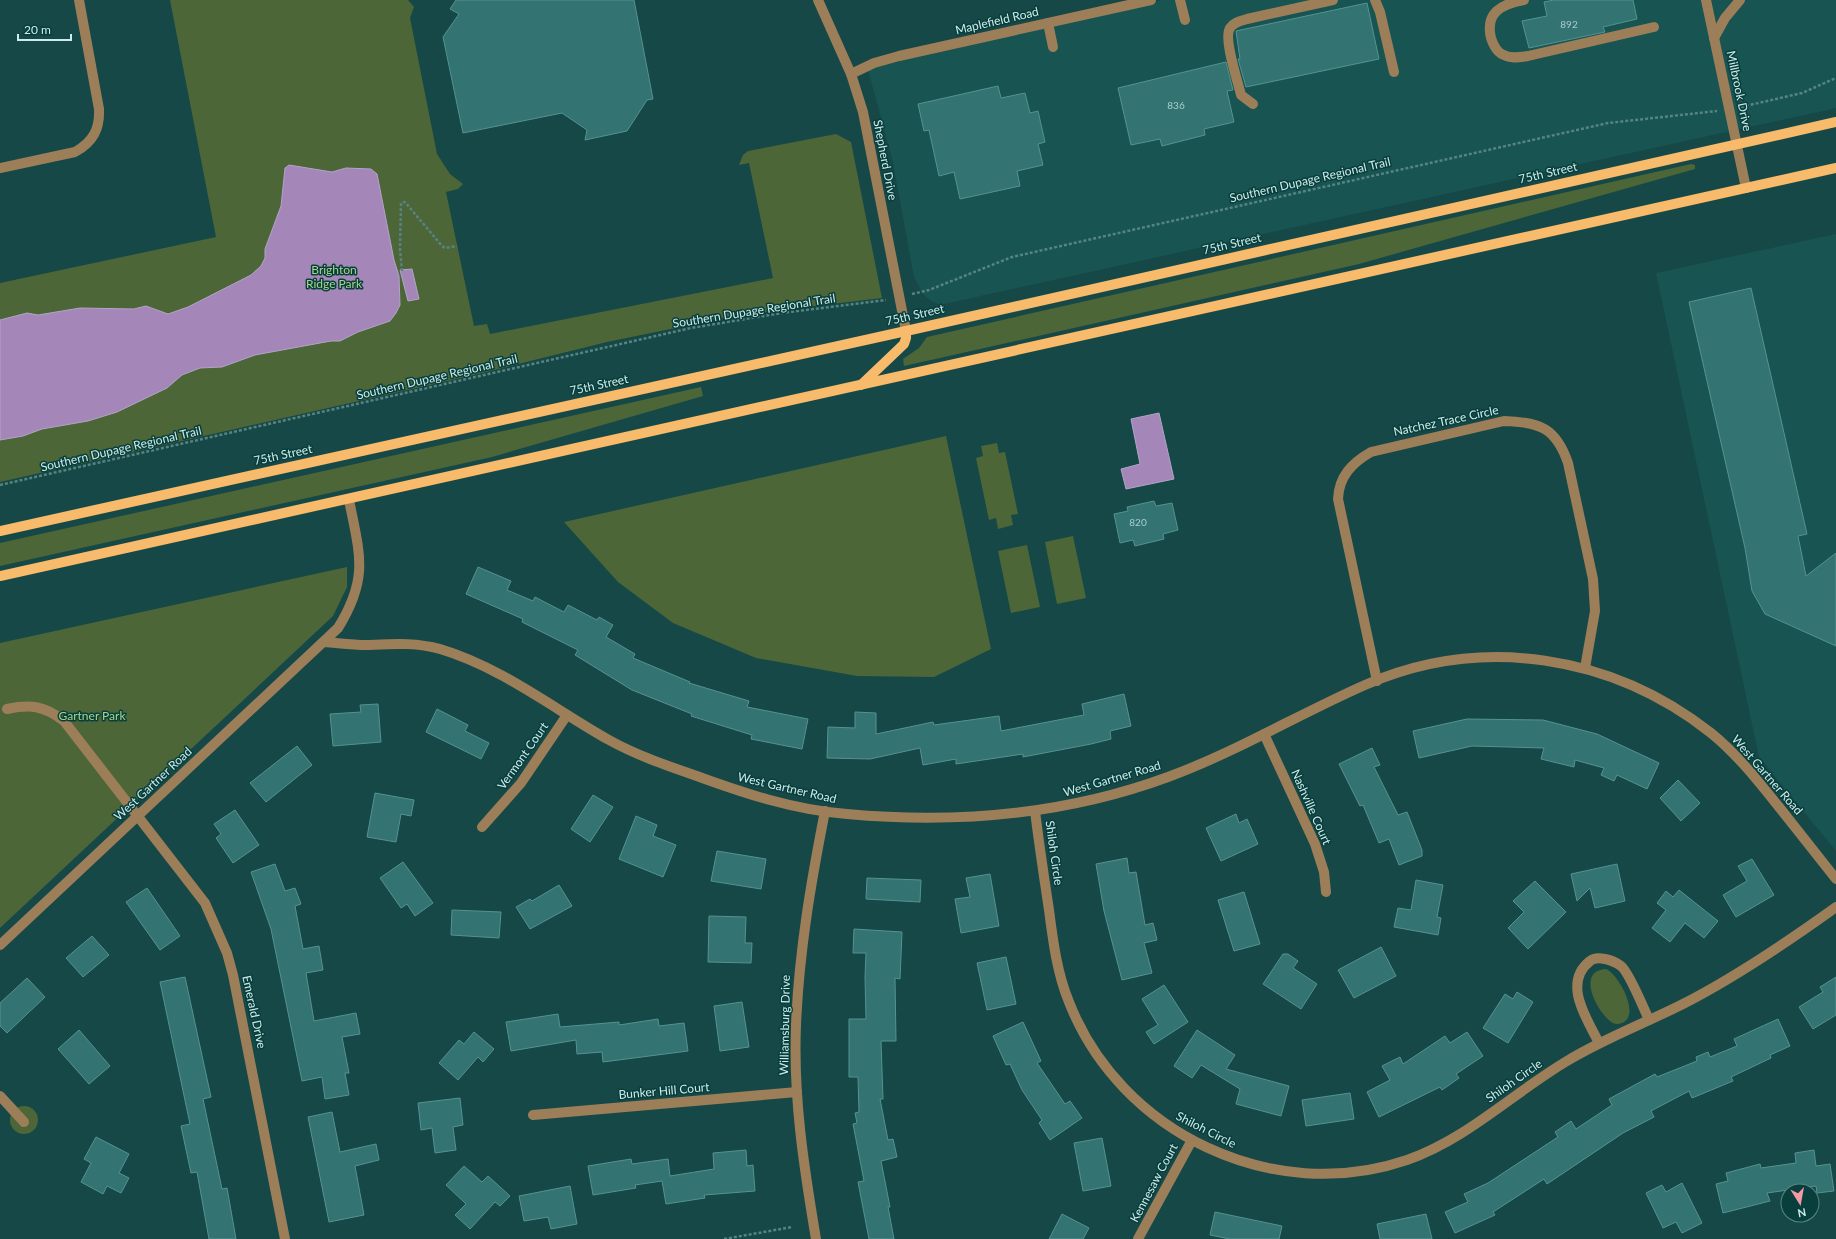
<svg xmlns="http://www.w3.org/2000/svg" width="1836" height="1239" viewBox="0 0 1836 1239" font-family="Lato,sans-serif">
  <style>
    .built { fill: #175452 }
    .green { fill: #4c6638 }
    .water { fill: #a586b8; stroke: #b1a5c7 }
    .building { fill: #337371; stroke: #549391 }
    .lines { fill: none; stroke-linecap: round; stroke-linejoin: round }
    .path { stroke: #578382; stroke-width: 2.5; stroke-dasharray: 3 2; stroke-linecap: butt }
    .minor { stroke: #9c7e59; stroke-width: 10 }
    .major { stroke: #f7bb6b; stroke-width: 10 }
    .labels { text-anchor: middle; stroke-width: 3; stroke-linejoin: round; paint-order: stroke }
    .number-label { font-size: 10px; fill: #a6cecc }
    .street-label { font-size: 12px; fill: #cdeceb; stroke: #083e3c }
    .park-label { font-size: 12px; fill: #a9d489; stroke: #083e3c }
  </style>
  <rect width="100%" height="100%" fill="#164847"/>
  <g class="built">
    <polygon points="1162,0 1836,0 1836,108 940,305 931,301 923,294 914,277 892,158 867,66"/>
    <polygon points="1836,234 1836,851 1759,757 1656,273"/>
  </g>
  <g class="green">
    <polygon points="170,0 408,0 414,7 410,18 437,154 450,174 463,184 458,189 446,192 474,326 487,324 490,334 773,278 749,163 739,165 743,155 748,151 836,134 851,142 882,298 739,315 607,342 474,375 0,482 0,283 216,237"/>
    <polygon points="1691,164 1695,165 1695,169 1359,264 904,366 903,359 919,348 927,337"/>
    <polygon points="701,387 703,396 492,457 0,566 0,543"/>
    <polygon points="946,436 991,649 934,677 857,676 756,658 673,623 618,582 564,522"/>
    <polygon points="997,443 999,453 1005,452 1018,514 1011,515 1013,525 998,529 996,518 989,520 976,458 983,456 981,446"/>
    <polygon points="1073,536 1086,598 1057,604 1045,542"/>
    <polygon points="1027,545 1040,607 1011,613 998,551"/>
    <polygon points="347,567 347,587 333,616 0,928 0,643"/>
    <path d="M 1606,969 C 1619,974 1645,1022 1617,1024 C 1604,1025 1571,971 1606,969 Z"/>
    <circle cx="24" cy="1120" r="14"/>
  </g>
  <g class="water">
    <polygon points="289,165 332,172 346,168 371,169 377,174 394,260 399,276 400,305 396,313 390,321 358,332 340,341 331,341 255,355 222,367 200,368 182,375 167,388 117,412 88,421 42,429 23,436 0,440 0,320 27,313 38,315 80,308 134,309 146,306 168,314 188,307 251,275 261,266 265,258 265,249 281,206 285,168"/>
    <polygon points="412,269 419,299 408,301 400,270"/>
    <polygon points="1159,413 1174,479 1126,489 1121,469 1140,464 1131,419"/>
  </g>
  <g class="building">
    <polygon points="456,0 634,0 653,99 647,100 627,131 585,140 587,130 562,113 463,133 443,37 459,14 450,9"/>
    <polygon points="1554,0 1633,0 1637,19 1603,27 1605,32 1529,48 1522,21 1547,16 1544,2"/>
    <polygon points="1367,3 1379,59 1246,87 1238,59 1240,59 1236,31"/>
    <polygon points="1226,62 1233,90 1227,91 1234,122 1204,129 1205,135 1162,146 1160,139 1131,145 1118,88"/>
    <polygon points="998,86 1001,98 1025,93 1030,113 1038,111 1045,142 1038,144 1043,165 1017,171 1020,186 960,199 954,172 939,176 929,130 924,131 918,104"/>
    <polygon points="1751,288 1807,534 1798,536 1806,576 1836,553 1836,646 1765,614 1752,591 1745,548 1689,302"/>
    <polygon points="1154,501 1156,506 1172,503 1178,530 1163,534 1164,539 1135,546 1133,540 1120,543 1114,514 1128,511 1127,507"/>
    <polygon points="478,567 511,581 507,590 533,601 535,597 564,612 568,605 597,620 599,617 613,625 606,637 635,654 633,658 690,682 689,683 749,701 747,707 808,719 802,749 751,739 752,735 691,716 692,714 632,690 575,655 578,650 522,622 523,619 466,594"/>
    <polygon points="1124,694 1131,726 1110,731 1111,739 1091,744 1023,757 1023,754 956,764 956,759 923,765 920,748 870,759 827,758 828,727 855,728 855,712 876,713 876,734 933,722 934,725 999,716 1001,731 1084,715 1082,704"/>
    <polygon points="378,704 381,742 333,746 330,714 361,712 360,705"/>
    <polygon points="437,709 468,725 465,731 489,743 481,759 426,732"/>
    <polygon points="1467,719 1543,720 1597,734 1659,763 1647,789 1617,775 1614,781 1601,775 1604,768 1575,760 1574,767 1541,759 1544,748 1472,746 1419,758 1413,731"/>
    <polygon points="297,746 312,765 266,802 250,783"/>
    <polygon points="1372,748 1380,765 1374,767 1398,815 1407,812 1422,850 1422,856 1399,865 1389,839 1379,843 1363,805 1360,806 1339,764"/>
    <polygon points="1678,780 1700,803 1681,821 1660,798"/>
    <polygon points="375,793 414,800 411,816 401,814 396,842 367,837"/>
    <polygon points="593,795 613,807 590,842 571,829"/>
    <polygon points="235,810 259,845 233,863 216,838 221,834 214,824"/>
    <polygon points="1236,814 1239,823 1247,819 1258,844 1221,861 1206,828"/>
    <polygon points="636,816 657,825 653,836 676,845 663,877 619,859"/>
    <polygon points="717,851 766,859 761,889 711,881"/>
    <polygon points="1127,858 1129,873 1136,872 1145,925 1153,923 1157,940 1144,943 1152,973 1122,980 1104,911 1096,864"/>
    <polygon points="1752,859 1774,895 1736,917 1723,895 1747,881 1738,866"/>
    <polygon points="403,862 433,903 415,916 407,904 401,908 380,878"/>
    <polygon points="275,864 285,891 295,888 301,904 295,906 303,949 319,946 323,970 306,973 314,1021 356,1013 360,1034 342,1037 349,1073 345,1073 349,1095 325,1099 322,1077 302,1081 271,929 251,872"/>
    <polygon points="1617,864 1625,901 1595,908 1590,888 1577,901 1571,874"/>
    <polygon points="990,874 999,926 961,933 955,899 970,897 966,878"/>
    <polygon points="867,878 921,880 920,902 866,899"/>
    <polygon points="1416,880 1443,885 1437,917 1441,918 1438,935 1394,927 1398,908 1411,910"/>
    <polygon points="1535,881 1566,912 1528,949 1508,928 1524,912 1513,901"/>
    <polygon points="559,885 572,906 530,929 516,907 530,899 532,901"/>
    <polygon points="147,888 180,936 160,950 126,902"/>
    <polygon points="1679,890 1718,921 1704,938 1685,923 1670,942 1652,928 1666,910 1657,903 1666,891 1673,897"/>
    <polygon points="1244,892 1260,944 1234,951 1218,900"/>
    <polygon points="452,910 501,912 499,938 451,935"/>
    <polygon points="709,916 746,917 745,943 752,943 751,963 708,962"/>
    <polygon points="854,929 902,932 900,979 895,978 896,1041 881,1041 883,1099 880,1099 888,1140 893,1139 897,1157 881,1161 890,1207 888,1207 894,1239 869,1239 858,1182 864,1181 853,1124 857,1123 855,1113 859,1112 858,1077 849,1077 849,1019 866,1019 865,977 866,953 853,953"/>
    <polygon points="92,936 109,955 83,977 66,958"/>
    <polygon points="1381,947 1396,976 1354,998 1338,970"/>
    <polygon points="1283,954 1288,954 1298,961 1293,968 1317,984 1301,1009 1263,984"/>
    <polygon points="1006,957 1016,1004 987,1010 977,963"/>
    <polygon points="185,977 211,1097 203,1099 222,1189 227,1188 236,1239 209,1239 197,1172 191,1173 181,1126 190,1124 160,982"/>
    <polygon points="1836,977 1836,1015 1813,1029 1799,1007 1823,992 1820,987"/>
    <polygon points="27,978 45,997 7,1033 0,1026 0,1003"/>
    <polygon points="1164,985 1188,1022 1154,1044 1146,1032 1158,1025 1142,999"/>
    <polygon points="1517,992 1533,1002 1508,1043 1483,1028 1505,994 1513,999"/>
    <polygon points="742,1002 749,1047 720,1051 714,1006"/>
    <polygon points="558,1014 560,1027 619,1022 619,1025 658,1019 659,1026 684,1023 688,1051 603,1062 602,1052 577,1054 576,1040 511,1051 506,1022"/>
    <polygon points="1778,1019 1790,1046 1770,1055 1771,1058 1731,1077 1733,1081 1692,1098 1689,1091 1651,1111 1654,1117 1623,1133 1547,1184 1544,1179 1493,1212 1495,1215 1455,1233 1445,1212 1468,1202 1464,1194 1488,1183 1558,1137 1555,1132 1571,1121 1576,1129 1612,1105 1609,1099 1655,1074 1657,1077 1697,1061 1696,1057 1708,1052 1710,1057 1737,1046 1734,1039"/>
    <polygon points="1023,1022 1041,1061 1037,1063 1065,1104 1070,1101 1082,1118 1050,1140 1039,1123 1042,1120 1022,1090 1010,1064 1006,1065 993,1036"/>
    <polygon points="79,1030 110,1066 89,1084 58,1049"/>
    <polygon points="1197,1030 1235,1055 1226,1069 1289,1086 1281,1116 1236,1104 1240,1089 1201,1065 1192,1078 1174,1066"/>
    <polygon points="474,1032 494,1049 483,1062 478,1057 458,1080 439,1063 459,1040 464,1044"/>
    <polygon points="1467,1032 1483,1056 1456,1074 1459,1078 1442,1090 1440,1087 1379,1117 1367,1092 1390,1080 1382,1066 1400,1057 1403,1064 1445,1036 1450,1043"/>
    <polygon points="1350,1093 1354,1119 1306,1126 1302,1100"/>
    <polygon points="460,1098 463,1125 453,1127 456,1150 435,1153 432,1128 421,1130 418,1103"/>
    <polygon points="332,1112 340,1152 376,1144 379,1160 355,1166 364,1215 329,1222 308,1117"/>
    <polygon points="96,1137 129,1154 119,1173 129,1178 121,1193 107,1186 103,1194 81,1182 91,1163 84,1159"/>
    <polygon points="1102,1138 1111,1186 1083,1191 1074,1143"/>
    <polygon points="746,1150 747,1166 753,1165 755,1191 704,1195 705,1198 666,1204 662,1181 635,1185 636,1188 593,1195 588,1166 631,1159 632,1164 668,1159 670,1176 714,1169 713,1153"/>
    <polygon points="1814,1150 1816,1166 1830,1164 1834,1191 1817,1193 1816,1186 1767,1193 1770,1201 1723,1213 1716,1184 1728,1181 1726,1173 1760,1164 1761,1168 1796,1163 1795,1153"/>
    <polygon points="464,1166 482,1182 488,1176 510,1196 500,1206 495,1202 470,1229 455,1215 466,1204 446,1185"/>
    <polygon points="1682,1183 1702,1223 1682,1233 1676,1222 1663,1228 1646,1193 1662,1185 1666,1192"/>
    <polygon points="570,1186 577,1224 551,1229 548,1217 524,1221 519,1196"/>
    <polygon points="1215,1212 1282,1226 1279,1239 1230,1239 1210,1235"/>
    <polygon points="1062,1214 1089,1228 1083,1239 1049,1239"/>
    <polygon points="1426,1214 1432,1239 1380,1239 1377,1224"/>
  </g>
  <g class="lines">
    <g class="path">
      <polyline points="1741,107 1802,93 1836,78"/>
      <polyline points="402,271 400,249 401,203 405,202 442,246 445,248 457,246"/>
      <polyline points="912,294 929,290 1012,257 1608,123 1717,111"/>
      <polyline points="0,485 691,328 782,313 886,300"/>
      <polyline points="724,1239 792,1227"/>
    </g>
    <g class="minor">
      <polyline points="818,0 851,74 863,112 906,331"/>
      <polyline points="1180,0 1185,20"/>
      <polyline points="1375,0 1380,12 1394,72"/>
      <path d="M 1524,0 C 1501,4 1485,13 1491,38 C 1493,44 1497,53 1504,55 C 1511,59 1520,57 1528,56 L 1654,27"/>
      <polyline points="1706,0 1746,188"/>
      <polyline points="1048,23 1053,47"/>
      <polyline points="1714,38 1725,18 1740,0"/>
      <polyline points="851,74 874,63 899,56 1151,0"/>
      <path d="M 1253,104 L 1241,95 C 1238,82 1223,38 1230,28 C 1234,22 1241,21 1247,19 L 1333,0"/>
      <path d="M 0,168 L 75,152 C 93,142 100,129 99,109 L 79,0"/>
      <path d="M 324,642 C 338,643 352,645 366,645 C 392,644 415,642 440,649 C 501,667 554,709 609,740 C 636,755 665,765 694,775 C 743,793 794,810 847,814 C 956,824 1065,815 1168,777 C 1236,752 1299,714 1365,685 C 1482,634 1612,655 1711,733 C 1737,754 1758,781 1779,807 C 1798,831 1817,855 1836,879"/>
      <path d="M 1377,681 L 1338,499 C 1339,476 1352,463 1371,452 L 1504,421 C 1540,422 1556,428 1568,463 L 1593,579 L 1595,611 L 1585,668"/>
      <path d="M 7,709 C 31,704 45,706 64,721 L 205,903 L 227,953 L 233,975 L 285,1239"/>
      <polyline points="1264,734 1315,844 1324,872 1326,892"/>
      <path d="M 1035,811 C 1039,844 1044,877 1049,910 C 1053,941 1057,973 1069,1002 C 1120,1133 1273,1206 1407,1160 C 1467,1139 1513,1093 1567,1061 C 1603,1039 1643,1024 1681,1005 C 1736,977 1786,943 1836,907"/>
      <polyline points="482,827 521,783 567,715"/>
      <path d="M 0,945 L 338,628 C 369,578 360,555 349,500"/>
      <path d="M 1599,1043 C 1587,1019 1562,983 1590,961 C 1597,955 1613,960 1621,966 C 1629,972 1644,1009 1649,1020"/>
      <polyline points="0,1096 24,1122"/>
      <polyline points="533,1115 797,1092"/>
      <path d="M 816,1239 C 804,1168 793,1097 796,1025 C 799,952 811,882 825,811"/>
      <polyline points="1138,1239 1192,1140"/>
    </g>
    <g class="major">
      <polyline points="861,385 904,344 906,338 906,331"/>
      <polyline points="0,531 906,331 1836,122"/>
      <polyline points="0,576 1836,168"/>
    </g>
  </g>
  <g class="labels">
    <g class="number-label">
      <text x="1569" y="28">892</text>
      <text x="1176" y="109">836</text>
      <text x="1138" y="526">820</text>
    </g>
    <g class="street-label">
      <text transform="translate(997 21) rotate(-13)" y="4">Maplefield Road</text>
      <text transform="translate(1739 91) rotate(78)" y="4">Millbrook Drive</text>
      <text transform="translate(885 160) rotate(79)" y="4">Shepherd Drive</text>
      <text transform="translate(1548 173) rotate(-13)" y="4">75th Street</text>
      <text transform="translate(1310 180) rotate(-13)" y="4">Southern Dupage Regional Trail</text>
      <text transform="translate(1232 244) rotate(-13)" y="4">75th Street</text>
      <text transform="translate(754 311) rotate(-9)" y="4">Southern Dupage Regional Trail</text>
      <text transform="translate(915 315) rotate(-13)" y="4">75th Street</text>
      <text transform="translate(437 377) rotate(-13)" y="4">Southern Dupage Regional Trail</text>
      <text transform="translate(599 385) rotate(-12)" y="4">75th Street</text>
      <text transform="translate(1446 421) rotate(-12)" y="4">Natchez Trace Circle</text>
      <text transform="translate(121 449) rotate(-13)" y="4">Southern Dupage Regional Trail</text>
      <text transform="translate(283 455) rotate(-12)" y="4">75th Street</text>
      <text transform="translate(523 756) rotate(-55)" y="4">Vermont Court</text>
      <text transform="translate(1767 775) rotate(49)" y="4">West Gartner Road</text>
      <text transform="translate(1112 779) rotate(-16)" y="4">West Gartner Road</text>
      <text transform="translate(153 784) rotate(-43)" y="4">West Gartner Road</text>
      <text transform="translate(787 788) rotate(13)" y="4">West Gartner Road</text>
      <text transform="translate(1311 807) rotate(66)" y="4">Nashville Court</text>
      <text transform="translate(1054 853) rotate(82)" y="4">Shiloh Circle</text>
      <text transform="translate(254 1012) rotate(78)" y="4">Emerald Drive</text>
      <text transform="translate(785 1025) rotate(-89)" y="4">Williamsburg Drive</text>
      <text transform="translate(1514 1081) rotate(-35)" y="4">Shiloh Circle</text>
      <text transform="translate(664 1091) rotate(-5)" y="4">Bunker Hill Court</text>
      <text transform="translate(1206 1130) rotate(27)" y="4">Shiloh Circle</text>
      <text transform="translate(1154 1183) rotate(-62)" y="4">Kennesaw Court</text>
    </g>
    <g class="park-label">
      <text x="334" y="274">Brighton<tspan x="334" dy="14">Ridge Park</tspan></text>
      <text x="92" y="720">Gartner Park</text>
    </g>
  </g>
  <g transform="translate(1800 1203) rotate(169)"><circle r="19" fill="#083e3c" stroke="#578482"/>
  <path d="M0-3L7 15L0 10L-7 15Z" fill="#f49aa4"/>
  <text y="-6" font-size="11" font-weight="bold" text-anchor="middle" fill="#cdeceb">N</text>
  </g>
  <path d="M18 34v6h53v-6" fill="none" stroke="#cdeceb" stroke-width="2"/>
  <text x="24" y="34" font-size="12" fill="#cdeceb" stroke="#083e3c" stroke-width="3" paint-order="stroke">20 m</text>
</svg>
